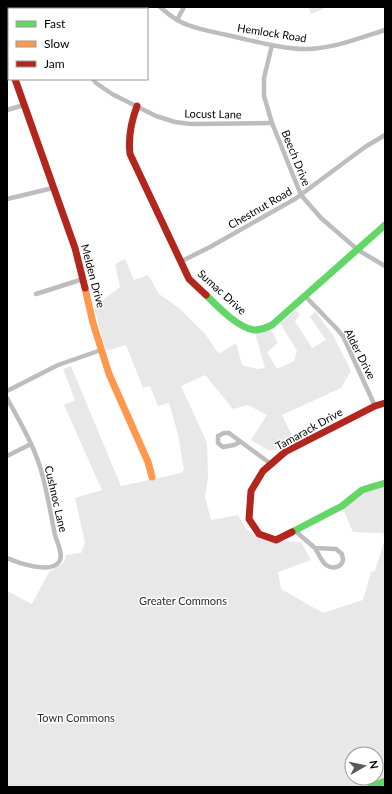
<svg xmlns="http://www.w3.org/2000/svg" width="392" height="794" viewBox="0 0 392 794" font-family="Lato,sans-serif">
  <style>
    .green { fill: #e8e8e8; fill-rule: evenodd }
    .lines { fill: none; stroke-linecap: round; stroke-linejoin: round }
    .street { stroke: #bdbdbd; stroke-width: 4.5 }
    .fast { stroke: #63d668; stroke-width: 7 }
    .slow { stroke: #ff974d; stroke-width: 7 }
    .jam { stroke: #b3261e; stroke-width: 7 }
    .labels { text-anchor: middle; stroke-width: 3; stroke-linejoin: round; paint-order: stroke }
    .street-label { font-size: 11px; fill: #000; stroke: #fff }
    .park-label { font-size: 11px; fill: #2c2c2c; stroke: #fff }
  </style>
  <rect width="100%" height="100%" fill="#fff"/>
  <g class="green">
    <polygon points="308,7 327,7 311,14"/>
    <path d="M 125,259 L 134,280 L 148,275 L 159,294 L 179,308 L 205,334 L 219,354 L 236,343 L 242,365 L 257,369 L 265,368 L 255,333 L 271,330 L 278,343 L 267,352 L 277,369 L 294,361 L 297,351 L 280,323 L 296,310 L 300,315 L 295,321 L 312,348 L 326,340 L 310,317 L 315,311 L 333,335 L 351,371 L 341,388 L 282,415 L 294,440 L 272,451 L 268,450 L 251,440 L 267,415 L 248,405 L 233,409 L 205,375 L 181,386 L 207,443 L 208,477 L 205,497 L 211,520 L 238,515 L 247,530 L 261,539 L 301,542 L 311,560 L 278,572 L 281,589 L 323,613 L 363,600 L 371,572 L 375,571 L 385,539 L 385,777 L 360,787 L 7,787 L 7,591 L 32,604 L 50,570 L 52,571 C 58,563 64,568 66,555 L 81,553 L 85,543 L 75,498 L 102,490 L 64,405 L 75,400 L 63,369 L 71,366 L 121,486 L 181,473 L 184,470 L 178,434 L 169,403 L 158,406 L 150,386 L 143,388 L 126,345 L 106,351 L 94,307 L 120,287 L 115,264 ZM 352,754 L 376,754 L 376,778 L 352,778 Z"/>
    <path d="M 385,481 L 385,539 L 383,533 L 353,532 L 341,504 C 355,493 366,481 385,481 Z"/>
  </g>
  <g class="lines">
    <g class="street">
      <polyline points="67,7 67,9"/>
      <path d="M 160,7 C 168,14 178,22 188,25 C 201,30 214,32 227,35 C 251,40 284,50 308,49 C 335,48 360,38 385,30"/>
      <polyline points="177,20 184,7"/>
      <polyline points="272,45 264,78 264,96 272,123 301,195 321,218 358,250 385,266"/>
      <polyline points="7,60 9,64"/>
      <polyline points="93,79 96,83 112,94 156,116 175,122 191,124 272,123"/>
      <polyline points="7,110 24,105"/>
      <polyline points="7,199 53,188"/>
      <polyline points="180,262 210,247 295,199 365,147 385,135"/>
      <polyline points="36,294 83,279"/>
      <polyline points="305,296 337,329 343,336 375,406"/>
      <polyline points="7,391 58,365 101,350"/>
      <path d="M 7,398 C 18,419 32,441 39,464 C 47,487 50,512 55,535 C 57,542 64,555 59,562 C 50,574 18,563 7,558"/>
      <polyline points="240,442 234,445 223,447 218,443 218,436 224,433 229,433 271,464"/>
      <polyline points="7,456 31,444"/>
      <path d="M 294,530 L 315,548 L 336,549 L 342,554 C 342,556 343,558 343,560 C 341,569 330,569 325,564 C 321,560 318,553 315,548"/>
    </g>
    <g class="fast">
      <path d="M 206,295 C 217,306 238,328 254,330 C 261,330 266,328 272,325 L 385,225"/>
      <polyline points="292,532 342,506 362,490 385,483"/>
      <polyline points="371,787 385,781"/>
    </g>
    <polyline class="slow" points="85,288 93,323 109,374 148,462 152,477"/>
    <g class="jam">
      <polyline points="15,79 75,248 85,288"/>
      <path d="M 137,106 C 131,122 128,137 130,154 L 189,279 L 206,295"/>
      <polyline points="292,532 276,540 259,534 249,519 251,491 263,471 285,452 375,406 385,403"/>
    </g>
  </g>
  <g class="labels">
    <g class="street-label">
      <text transform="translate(272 33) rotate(9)" y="4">Hemlock Road</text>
      <text transform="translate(213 114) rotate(1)" y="4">Locust Lane</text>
      <text transform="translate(296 158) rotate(68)" y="4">Beech Drive</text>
      <text transform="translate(260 208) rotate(-30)" y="4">Chestnut Road</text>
      <text transform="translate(93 276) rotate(75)" y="4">Melden Drive</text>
      <text transform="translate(222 292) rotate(42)" y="4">Sumac Drive</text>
      <text transform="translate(360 354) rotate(63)" y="4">Alder Drive</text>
      <text transform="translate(309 429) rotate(-29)" y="4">Tamarack Drive</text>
      <text transform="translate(56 499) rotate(77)" y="4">Cushnoc Lane</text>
    </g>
    <g class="park-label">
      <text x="183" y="605">Greater Commons</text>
      <text x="76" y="722">Town Commons</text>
    </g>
  </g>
  <rect width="392" height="794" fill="none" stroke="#000000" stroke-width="16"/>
  <rect x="8" y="8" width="140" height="72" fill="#ffffff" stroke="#999999"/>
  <rect x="16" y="21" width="20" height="6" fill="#63d668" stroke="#999999"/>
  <text x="44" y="28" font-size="12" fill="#000000">Fast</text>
  <rect x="16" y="41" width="20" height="6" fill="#ff974d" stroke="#999999"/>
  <text x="44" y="48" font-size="12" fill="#000000">Slow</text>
  <rect x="16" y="61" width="20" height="6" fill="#b3261e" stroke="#999999"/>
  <text x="44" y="68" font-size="12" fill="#000000">Jam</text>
  <g transform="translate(364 766) rotate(81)"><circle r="19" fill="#ffffff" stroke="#999999"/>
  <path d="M0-3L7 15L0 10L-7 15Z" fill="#595959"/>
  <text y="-6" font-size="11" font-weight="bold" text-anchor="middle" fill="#000000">N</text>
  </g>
</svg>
